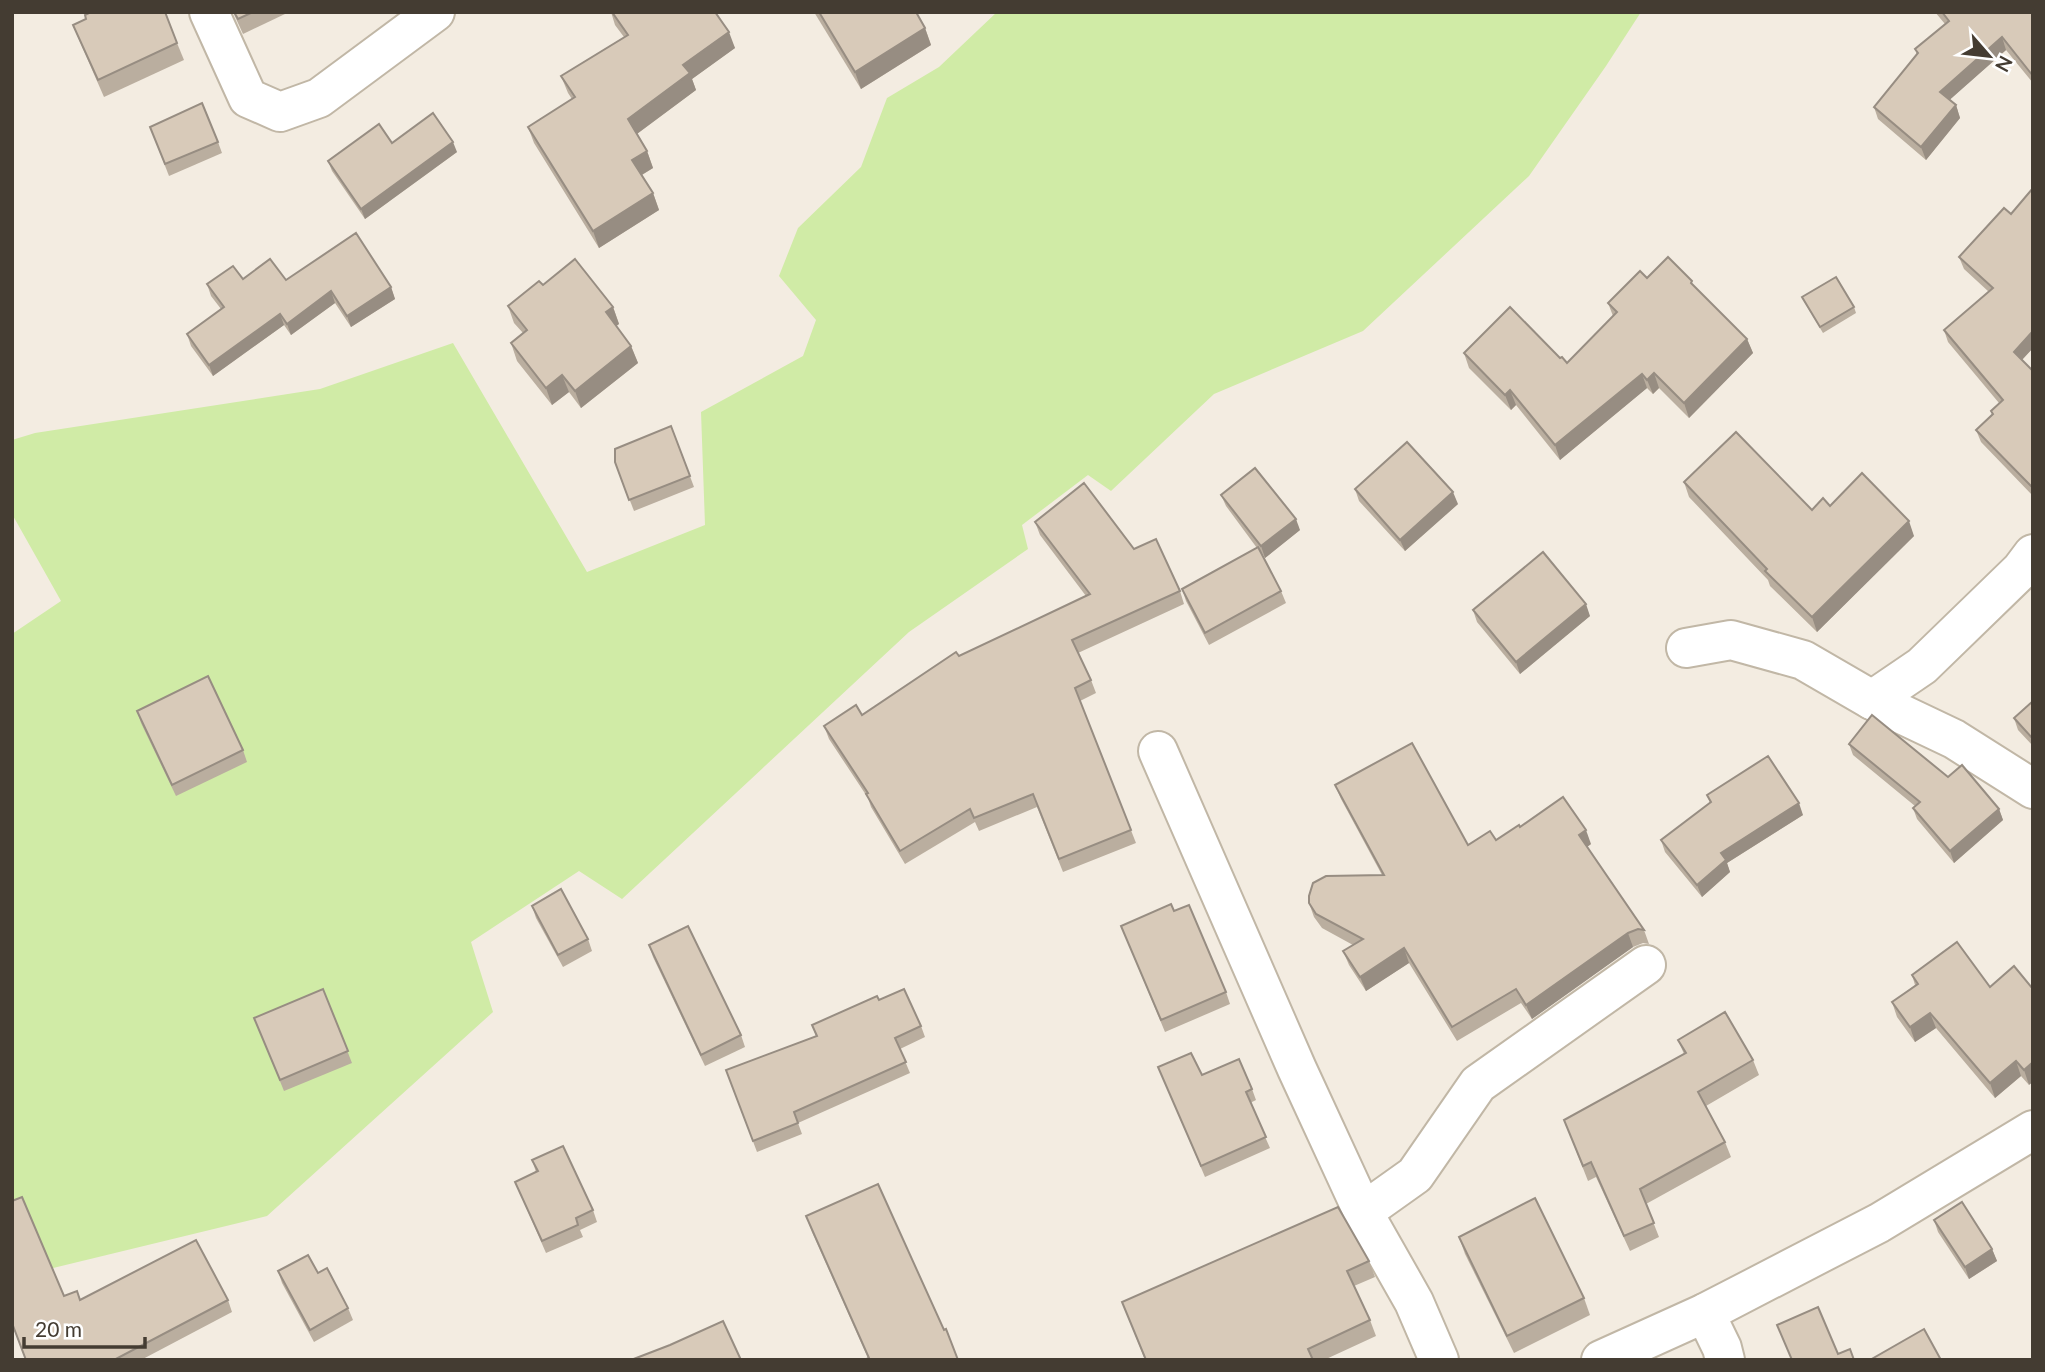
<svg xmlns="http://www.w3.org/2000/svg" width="2045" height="1372" viewBox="0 0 2045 1372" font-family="Lato,sans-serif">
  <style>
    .green { fill: #d0eba6 }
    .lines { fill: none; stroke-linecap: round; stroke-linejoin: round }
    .street-casing { stroke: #c1b7a6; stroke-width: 42 }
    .street { stroke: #fff; stroke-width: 38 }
    .wall { fill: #baae9f }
    .shaded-wall { fill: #978d82 }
    .building { fill: #d8cab9; stroke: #978d82; stroke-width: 2 }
  </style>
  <rect width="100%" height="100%" fill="#f3ece1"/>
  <polygon class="green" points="997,12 1641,12 1606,66 1529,176 1363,331 1214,394 1111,491 1088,475 1022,525 1028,549 909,632 622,899 579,871 471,942 493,1012 267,1216 12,1278 12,634 61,601 12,514 12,440 35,433 320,389 453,343 587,572 705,525 701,412 803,356 816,320 779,276 798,228 861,167 887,98 939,67"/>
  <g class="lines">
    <defs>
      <g id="street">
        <polyline points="209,12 248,98 280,112 319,98 435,12"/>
        <polyline points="1686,648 1731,640 1803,660 1872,700 1954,739 2033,789"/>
        <polyline points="1872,700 1922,666 2021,570 2033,554"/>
        <polyline points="1158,751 1297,1069 1363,1212 1414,1302 1439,1360"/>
        <polyline points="1363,1212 1415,1175 1478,1084 1646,965"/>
        <polyline points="1705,1313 1722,1348 1725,1360"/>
        <polyline points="1601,1360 1705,1313 1879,1223 2033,1130"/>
      </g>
    </defs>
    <use href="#street" class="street-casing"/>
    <use href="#street" class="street"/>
  </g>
  <g class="wall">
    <polygon points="233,12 284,12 285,14 243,34"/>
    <polygon points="611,12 715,12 735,48 692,79 696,90 637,134 647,151 653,168 642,175 653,193 659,210 599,248 534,143 528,127 572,99 568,93 561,76 624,37 615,25"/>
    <polygon points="814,12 916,12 925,28 931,45 861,89"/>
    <polygon points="1935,12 2033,12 2033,83 2006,50 1949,100 1956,105 1960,118 1926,160 1878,119 1874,107 1917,55 1915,49 1945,24"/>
    <polygon points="73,25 177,43 184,60 104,97 80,42"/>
    <polygon points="150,127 218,142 222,153 169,176"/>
    <polygon points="392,143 457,152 365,219 332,171 328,161"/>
    <polygon points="2033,188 2033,348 2022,360 2033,371 2033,496 1981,442 1976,430 1992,415 1991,411 1999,403 1948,342 1944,330 1989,292 1964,269 1959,257 2011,214"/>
    <polygon points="1647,278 1694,286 1747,339 1753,353 1689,418 1659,388 1653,394 1647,388 1560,460 1516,405 1511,410 1469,368 1464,353 1560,358 1567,363 1613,316 1608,303"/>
    <polygon points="243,279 286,280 391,287 395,299 351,327 335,303 291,335 284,325 213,376 191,346 187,334 221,309 211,296 207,284"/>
    <polygon points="543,285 613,307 619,324 616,326 631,346 638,363 581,408 569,392 552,405 517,361 511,343 523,333 514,323 508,306"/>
    <polygon points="1802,297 1854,307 1856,313 1823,333 1805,303"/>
    <polygon points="671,426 694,487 634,511 615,462"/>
    <polygon points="1684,482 1812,510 1830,506 1914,536 1817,632 1770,586 1768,580 1689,497"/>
    <polygon points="1355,489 1458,504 1405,551 1359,501"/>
    <polygon points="1221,495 1300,530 1265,558 1260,550 1281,591 1286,603 1209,645 1186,601 1182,589 1257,548 1226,506"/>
    <polygon points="1035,522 1134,549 1180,591 1184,604 1078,653 1091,680 1096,693 1080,701 1136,843 1063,872 1037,807 979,831 975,822 905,864 871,807 868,798 829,739 824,726 862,715 959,656 1086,596 1040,535"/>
    <polygon points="1473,610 1590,616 1520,674 1477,622"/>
    <polygon points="2033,701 2033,746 2018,730 2014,718"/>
    <polygon points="137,711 243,750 247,762 176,796 141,723"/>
    <polygon points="1849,744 1948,777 1999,809 2003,820 1954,863 1917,819 1913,808 1915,806 1853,755"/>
    <polygon points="1335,785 1468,845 1496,840 1520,827 1591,844 1587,847 1644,930 1649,944 1643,943 1633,947 1532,1019 1521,1003 1457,1041 1409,963 1366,991 1349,965 1343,951 1353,945 1322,928 1314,917 1309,903 1382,875 1341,799"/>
    <polygon points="1707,795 1803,815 1727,863 1730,872 1702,897 1665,852 1661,840 1710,803"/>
    <polygon points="532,906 588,939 592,951 563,967 536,918"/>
    <polygon points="1174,911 1226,992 1230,1004 1165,1032 1121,926"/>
    <polygon points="649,945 741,1035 745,1047 705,1066 653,957"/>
    <polygon points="2014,966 2029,1085 2021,1076 1995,1098 1936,1028 1915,1042 1897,1017 1892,1002 1915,985 1912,975 1990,987"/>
    <polygon points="323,989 352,1063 284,1091 259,1030"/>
    <polygon points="879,1000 921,1026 925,1037 900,1049 910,1073 798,1123 802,1134 757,1152 726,1070 816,1036 812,1025"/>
    <polygon points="1678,1040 1753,1060 1759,1075 1706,1106 1725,1142 1731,1157 1646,1204 1659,1237 1630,1251 1596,1177 1588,1181 1564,1120 1684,1054"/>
    <polygon points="1158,1067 1202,1075 1252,1089 1256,1100 1250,1103 1270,1148 1205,1177"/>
    <polygon points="532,1160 593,1210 597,1222 580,1230 583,1237 546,1253 515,1182 536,1172"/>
    <polygon points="12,1201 64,1296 80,1300 228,1300 232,1312 141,1360 26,1360 13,1327 12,1327"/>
    <polygon points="806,1216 944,1330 868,1358 812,1232"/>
    <polygon points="1934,1220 1992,1249 1997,1261 1969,1279 1938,1232"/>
    <polygon points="1459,1237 1584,1298 1590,1315 1514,1353 1465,1254"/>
    <polygon points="1369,1261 1375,1277 1354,1286 1370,1320 1376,1336 1324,1360 1145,1360 1122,1302"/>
    <polygon points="278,1271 318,1273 348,1308 353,1320 314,1342 282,1283"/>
  </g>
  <g class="shaded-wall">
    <polygon points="925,28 931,45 861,89 855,72"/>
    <polygon points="729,32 735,48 692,79 696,90 634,136 628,119 683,65"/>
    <polygon points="2002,37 2006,50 1945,104 1940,92"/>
    <polygon points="1956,105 1960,118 1926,160 1921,147"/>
    <polygon points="453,142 457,152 365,219 361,209"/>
    <polygon points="647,151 653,168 638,177 632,160"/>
    <polygon points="653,193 659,210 599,248 593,231"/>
    <polygon points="391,287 395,299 351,327 347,316"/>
    <polygon points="331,291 335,303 291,335 287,324"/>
    <polygon points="613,307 619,324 612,329 606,312"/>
    <polygon points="280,314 284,325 213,376 209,365"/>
    <polygon points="2033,331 2033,348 2018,364 2014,352"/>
    <polygon points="1747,339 1753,353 1689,418 1684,403"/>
    <polygon points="631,346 638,363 581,408 575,391"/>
    <polygon points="1654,373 1659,388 1653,394 1647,380"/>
    <polygon points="1642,374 1647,388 1560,460 1555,445"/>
    <polygon points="562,375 569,392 552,405 546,388"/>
    <polygon points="1510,390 1516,405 1511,410 1505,395"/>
    <polygon points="1453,492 1458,504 1405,551 1400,540"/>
    <polygon points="1296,519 1300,530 1265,558 1261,546"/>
    <polygon points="1909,521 1914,536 1817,632 1812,617"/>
    <polygon points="1586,604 1590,616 1520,674 1516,662"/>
    <polygon points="1799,803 1803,815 1727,863 1730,872 1702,897 1697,885 1721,853"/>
    <polygon points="1999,809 2003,820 1954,863 1950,851"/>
    <polygon points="1586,830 1591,844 1584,849 1579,835"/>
    <polygon points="1628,933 1633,947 1532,1019 1526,1005"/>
    <polygon points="1404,948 1409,963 1366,991 1360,977"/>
    <polygon points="1930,1013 1936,1028 1915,1042 1910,1027"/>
    <polygon points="2016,1061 2021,1076 1995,1098 1990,1083"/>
    <polygon points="2033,1062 2033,1082 2029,1085 2024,1070"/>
    <polygon points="1992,1249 1997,1261 1969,1279 1965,1267"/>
  </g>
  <g class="building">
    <polygon points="91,12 165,12 177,43 98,80 73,25 86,19 85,15"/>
    <polygon points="234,12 253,12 238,19"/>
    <polygon points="612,12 715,12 729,32 683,65 690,73 628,119 647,151 632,160 653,193 593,231 528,127 575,97 561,76 628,35"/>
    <polygon points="819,12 916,12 925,28 855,72"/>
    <polygon points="1942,12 2033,12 2033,76 2002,37 1940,92 1956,105 1921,147 1874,107 1918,53 1915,49 1949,21"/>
    <polygon points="202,103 218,142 165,164 150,127"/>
    <polygon points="433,113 453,142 361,209 328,161 379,124 392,143"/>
    <polygon points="2033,188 2033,331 2014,352 2033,371 2033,488 1976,430 1993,414 1991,411 2003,400 1944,330 1993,288 1959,257 2004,208 2011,214"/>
    <polygon points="356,233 391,287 347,316 331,291 287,324 280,314 209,365 187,334 224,307 207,284 233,266 243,279 270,259 286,280"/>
    <polygon points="1668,257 1692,281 1691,283 1747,339 1684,403 1654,373 1647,380 1642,374 1555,445 1510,390 1505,395 1464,353 1510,307 1560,358 1562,357 1567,363 1617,312 1608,303 1640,271 1647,278"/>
    <polygon points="575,259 613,307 606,312 631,346 575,391 562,375 546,388 511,343 527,330 508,306 539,281 543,285"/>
    <polygon points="1836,277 1854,307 1820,327 1802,297"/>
    <polygon points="671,426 690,476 629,500 615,462 615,449"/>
    <polygon points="1736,432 1812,510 1823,498 1830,506 1862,473 1909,521 1812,617 1765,571 1767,569 1684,482"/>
    <polygon points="1407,442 1453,492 1400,540 1355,489"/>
    <polygon points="1255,468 1296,519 1261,546 1221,495"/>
    <polygon points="1084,483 1134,549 1156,539 1180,591 1072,640 1091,680 1075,688 1131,830 1059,859 1033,794 974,818 970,809 900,851 866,794 868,793 824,726 856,705 862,715 956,652 959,656 1090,594 1035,522"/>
    <polygon points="1258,547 1281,591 1205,633 1182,589"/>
    <polygon points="1543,552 1586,604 1516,662 1473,610"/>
    <polygon points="208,676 243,750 172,785 137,711"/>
    <polygon points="2033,701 2033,739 2014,718"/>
    <polygon points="1872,715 1948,777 1962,765 1999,809 1950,851 1913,808 1920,802 1849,744"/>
    <polygon points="1412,743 1468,845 1490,831 1496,840 1519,825 1520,827 1563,797 1586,830 1579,835 1644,930 1638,929 1628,933 1526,1005 1516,989 1452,1027 1404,948 1360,977 1343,951 1363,939 1316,914 1309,903 1309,896 1313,883 1326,876 1384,875 1335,785"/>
    <polygon points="1768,756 1799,803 1721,853 1726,860 1697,885 1661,840 1711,802 1707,795"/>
    <polygon points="561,889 588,939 558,955 532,906"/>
    <polygon points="1171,904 1174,911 1189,905 1226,992 1161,1020 1121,926"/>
    <polygon points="688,926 741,1035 701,1055 649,945"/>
    <polygon points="1957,942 1990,987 2014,966 2033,989 2033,1062 2024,1070 2016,1061 1990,1083 1930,1013 1910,1027 1892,1002 1918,984 1912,975"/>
    <polygon points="323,989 348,1051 280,1080 254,1018"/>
    <polygon points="904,989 921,1026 895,1038 906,1062 794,1112 798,1123 753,1141 726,1070 817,1036 812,1025 877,996 879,1000"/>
    <polygon points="1725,1012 1753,1060 1698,1092 1725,1142 1640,1189 1654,1223 1624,1236 1591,1162 1583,1166 1564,1120 1686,1053 1678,1040"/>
    <polygon points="1191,1053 1202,1075 1239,1059 1252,1089 1246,1092 1266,1137 1201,1166 1158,1067"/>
    <polygon points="563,1146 593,1210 576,1218 578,1225 542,1241 515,1182 538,1171 532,1160"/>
    <polygon points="878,1184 944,1330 946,1329 958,1360 864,1360 869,1358 806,1216"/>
    <polygon points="22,1197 64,1296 77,1291 80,1300 196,1240 228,1300 114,1360 26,1360 12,1323 12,1201"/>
    <polygon points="1535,1198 1584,1298 1507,1336 1459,1237"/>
    <polygon points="1962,1202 1992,1249 1965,1267 1934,1220"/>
    <polygon points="1338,1207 1369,1261 1347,1271 1370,1320 1308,1349 1313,1360 1146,1360 1122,1302"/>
    <polygon points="308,1255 318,1273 327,1268 348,1308 310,1330 278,1271"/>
    <polygon points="1818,1307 1838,1354 1850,1349 1854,1360 1792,1360 1777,1325"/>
    <polygon points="723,1321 741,1360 631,1360 670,1345"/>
    <polygon points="1924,1329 1941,1360 1870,1360"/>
  </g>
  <rect width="2045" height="1372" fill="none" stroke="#443c32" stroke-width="28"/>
  <g transform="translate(1989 56) rotate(118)" stroke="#ffffff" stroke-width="5" paint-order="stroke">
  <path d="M0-5L12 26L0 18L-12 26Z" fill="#443c32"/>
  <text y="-10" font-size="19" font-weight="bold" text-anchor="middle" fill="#443c32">N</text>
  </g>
  <path d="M24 1337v10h121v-10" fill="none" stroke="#443c32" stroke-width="3.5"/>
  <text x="35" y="1337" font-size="21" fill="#443c32" stroke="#ffffff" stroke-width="5" paint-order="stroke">20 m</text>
</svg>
